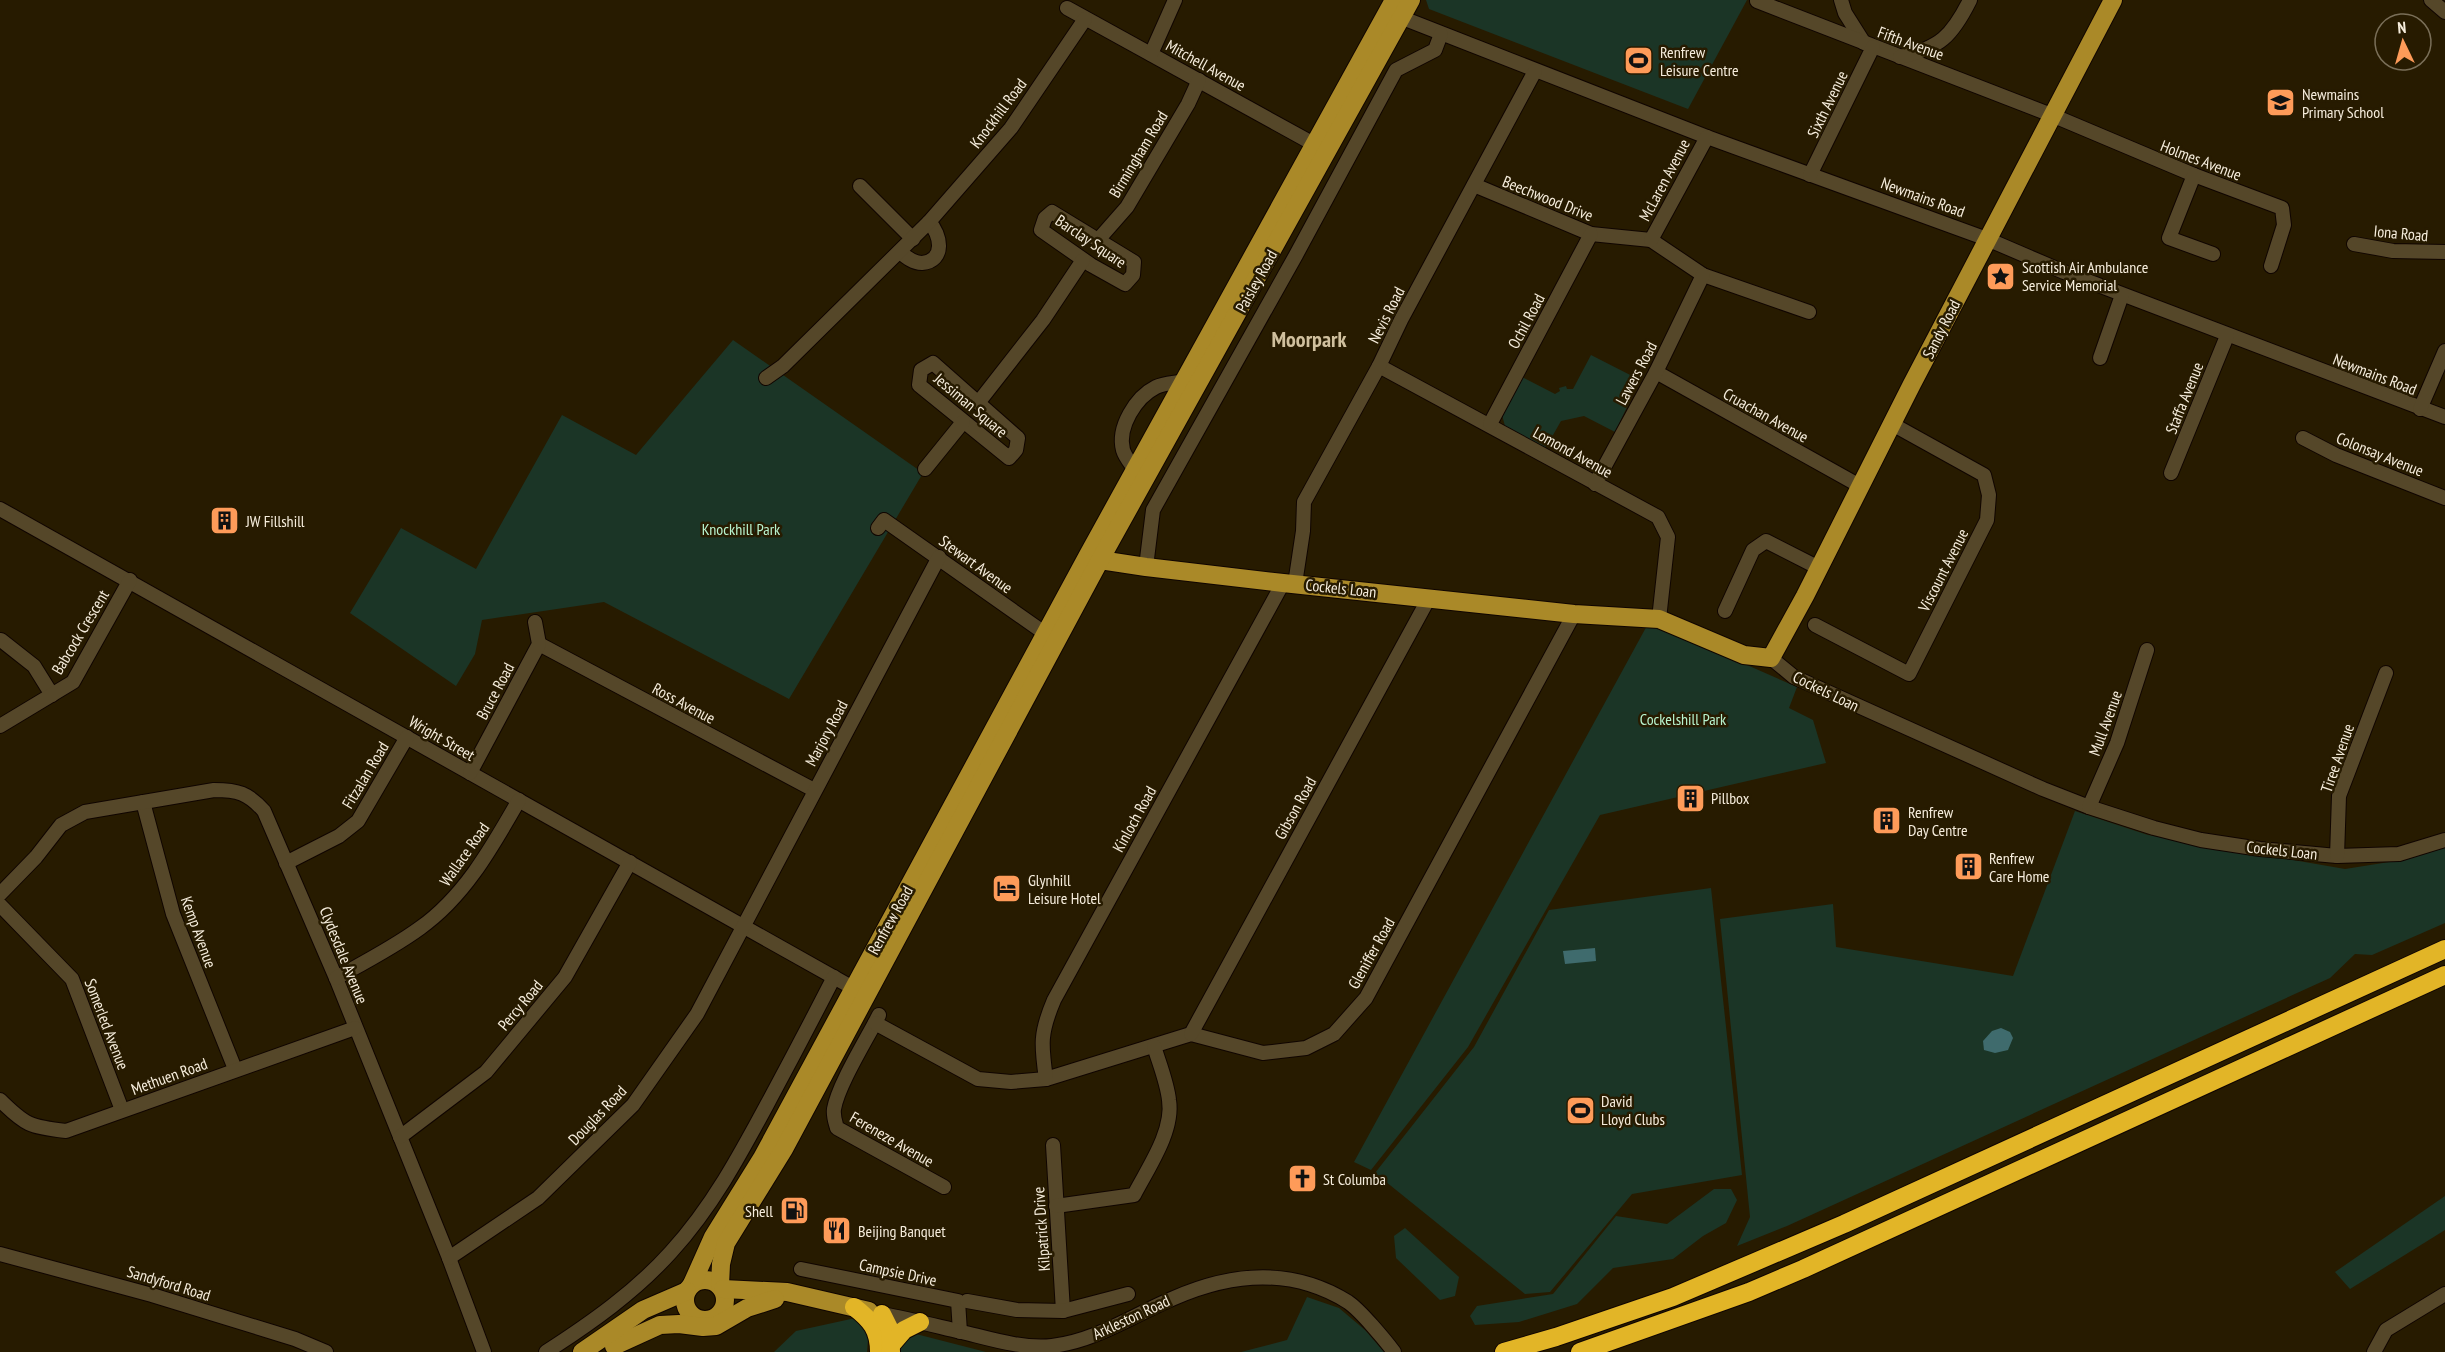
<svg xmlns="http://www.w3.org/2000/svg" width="2445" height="1352" viewBox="0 0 2445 1352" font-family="'PT Sans Narrow',sans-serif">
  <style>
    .green { fill: #1b3526 }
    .water { fill: #3f6b6d }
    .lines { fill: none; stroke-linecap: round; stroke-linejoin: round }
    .minor-casing { stroke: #100500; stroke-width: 16 }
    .major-casing { stroke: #100500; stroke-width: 20 }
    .highway-casing { stroke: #100500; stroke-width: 20 }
    .minor { stroke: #554729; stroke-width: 14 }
    .major { stroke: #aa8928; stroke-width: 18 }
    .highway { stroke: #e2b527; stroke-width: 18 }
    .labels { text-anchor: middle; stroke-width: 5; stroke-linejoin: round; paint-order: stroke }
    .street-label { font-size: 16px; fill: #f6eddc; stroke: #271b00 }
    .poi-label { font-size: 16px; fill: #f6eddc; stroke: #271b00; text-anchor: start }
    .park-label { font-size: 16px; fill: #b8f4cf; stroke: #271b00 }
    .district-label { font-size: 22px; font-weight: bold; fill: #d0c09e; stroke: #271b00 }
  </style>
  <rect width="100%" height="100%" fill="#271b00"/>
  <g class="green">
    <polygon points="1426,0 1747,0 1688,109 1429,9"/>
    <polygon points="733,340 923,473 789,699 604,602 482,620 475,654 456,686 350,613 401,528 476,569 562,415 636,455"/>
    <polygon points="1591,355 1640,380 1615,432 1584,416 1561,421 1545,449 1506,430 1501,411 1520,376 1555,394 1560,391 1559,388 1566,386 1567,389 1573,389"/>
    <polygon points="1649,622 1797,687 1789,708 1813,720 1826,763 1600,815 1468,1047 1371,1170 1354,1162"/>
    <polygon points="2075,811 2148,835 2345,869 2402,860 2445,848 2445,923 2372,955 2355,954 2330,978 1787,1226 1737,1246 1750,1217 1720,919 1833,904 1836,947 2013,976"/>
    <polygon points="1711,888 1742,1175 1632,1194 1550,1292 1525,1294 1375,1173 1474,1047 1549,910"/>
    <polygon points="1714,1189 1731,1189 1737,1200 1726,1223 1703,1236 1673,1259 1613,1268 1577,1304 1519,1322 1475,1325 1470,1316 1477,1306 1553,1294 1616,1216 1667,1224"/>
    <polygon points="2445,1196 2445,1230 2350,1289 2335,1272"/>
    <polygon points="1405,1228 1459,1277 1455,1296 1440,1300 1396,1258 1394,1236"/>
    <polygon points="1307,1297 1339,1308 1365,1330 1384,1352 1241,1352 1287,1340"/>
    <polygon points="860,1317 869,1328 867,1352 774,1352 796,1331"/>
    <polygon points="916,1334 986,1352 901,1352 899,1345"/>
  </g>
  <g class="water">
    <polygon points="1595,948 1596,961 1565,964 1563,951"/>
    <polygon points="2001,1028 2010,1032 2013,1038 2008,1050 1995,1053 1984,1050 1983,1041 1992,1031"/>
  </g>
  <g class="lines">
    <defs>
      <g id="minor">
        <polyline points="1841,0 1845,13 1864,43"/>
        <polyline points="2431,0 2445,12"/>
        <polyline points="1757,1 2054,116 2194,175 2282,208 2284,225 2271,266"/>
        <polyline points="1067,8 1321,148"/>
        <polyline points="1395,15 1707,137 1987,239 2064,272 2445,417"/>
        <polyline points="1151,54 1175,0"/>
        <path d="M 1900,57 C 1940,48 1952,36 1970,0"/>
        <polyline points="1810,175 1873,47"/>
        <polyline points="2194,175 2169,238 2213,254"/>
        <polyline points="1474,185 1591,234 1651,240 1703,275 1809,312"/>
        <polyline points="860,186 913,239"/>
        <polygon points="1052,212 1134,262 1133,275 1125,284 1091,265 1041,230 1045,218"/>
        <polyline points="1098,240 1127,207 1188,104 1199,80"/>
        <polyline points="1651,240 1707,137"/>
        <polyline points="2354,244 2393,251 2445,252"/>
        <path d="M 900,252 C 906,257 913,263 922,263 C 946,261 941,234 929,222"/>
        <polyline points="2100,358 2122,295"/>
        <polygon points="933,363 1018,438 1016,450 1009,458 919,385 921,370"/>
        <polyline points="1379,366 1658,517 1668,537 1659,619"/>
        <polyline points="1656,372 1860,486"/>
        <polyline points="766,378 783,366 929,222 1011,128 1085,19"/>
        <polyline points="978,403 1043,320 1083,260"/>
        <polyline points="2420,409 2445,351"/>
        <polyline points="1490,424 1591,234"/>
        <polyline points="2303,438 2336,455 2445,498"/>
        <polyline points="925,469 963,422"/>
        <path d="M 1135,470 C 1131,464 1125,457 1123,450 C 1117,427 1136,397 1156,387 C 1164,383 1175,383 1184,381"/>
        <polyline points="2171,473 2227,336"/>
        <polyline points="1595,484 1656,372 1703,275"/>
        <polyline points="0,509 862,993"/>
        <polyline points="878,528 884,520 1053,639"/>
        <polyline points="1146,567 1153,510 1296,255 1396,70 1435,50 1441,34"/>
        <polyline points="1295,584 1303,531 1304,502 1379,366 1401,320 1535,71"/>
        <polyline points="1725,611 1753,550 1766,541 1819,568"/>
        <polyline points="1815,625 1909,674 1987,520 1989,495 1984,475 1892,424"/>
        <polyline points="1,640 34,666 52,695"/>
        <polyline points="539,644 814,790"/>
        <polyline points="1771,658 1794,677 2043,789 2089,807 2154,828 2201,840 2260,849 2337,856 2399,854 2445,840"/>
        <polyline points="0,726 73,682 130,580"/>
        <polyline points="470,773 539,644 535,622"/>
        <polyline points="143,802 173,914 235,1069"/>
        <polyline points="2089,807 2117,743 2147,650"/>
        <polyline points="2337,856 2339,796 2386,673"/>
        <polyline points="286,863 339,836 358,821 407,737"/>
        <path d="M 0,894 L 36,857 L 61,825 L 85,812 L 214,790 C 238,790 248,793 264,811 L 336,978 L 449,1258 L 484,1352"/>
        <polyline points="0,905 72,979 122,1110"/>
        <path d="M 336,978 C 365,962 394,947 420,928 C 465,896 492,847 519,800"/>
        <path d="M 879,1015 C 867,1039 838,1085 834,1109 C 833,1116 835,1121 837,1128 L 944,1187"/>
        <polyline points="875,1023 978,1079 1011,1082 1046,1079 1191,1034 1263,1053 1306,1048 1334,1034 1366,998 1574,614"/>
        <polyline points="1191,1034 1429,598"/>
        <path d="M 1046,1079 C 1041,1044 1040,1033 1054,1000 L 1283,583"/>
        <path d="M 0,1100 C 25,1125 30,1127 66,1131 L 355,1028"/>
        <polyline points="400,1137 486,1072 565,977 630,862"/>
        <polyline points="1053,1145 1063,1311"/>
        <path d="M 1056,1206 L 1134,1195 C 1148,1168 1174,1131 1169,1100 C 1167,1082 1159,1063 1154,1046"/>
        <polyline points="0,1254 152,1295 295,1339 326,1352"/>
        <polyline points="449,1258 538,1198 633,1105 697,1014 939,557"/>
        <polyline points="801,1269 958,1301 960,1332"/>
        <polyline points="967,1301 1017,1310 1063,1311 1128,1294"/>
        <path d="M 882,1314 C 909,1319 936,1326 962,1332 C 991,1339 1022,1349 1052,1346 C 1096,1341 1133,1315 1174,1298 C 1231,1273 1292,1267 1348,1302 C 1360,1310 1385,1340 1394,1352"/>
        <path d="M 546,1352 C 591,1323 635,1292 671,1252 C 713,1206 741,1153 770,1099 C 792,1058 813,1018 834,977"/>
        <polyline points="2374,1352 2386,1330 2445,1294"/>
      </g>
      <g id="major">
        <polyline points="1090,555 1100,560 1146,567 1283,583 1574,614 1659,619 1744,655 1771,658 1805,596 1912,384 2113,0"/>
        <circle cx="705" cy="1300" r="20"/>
        <polyline points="692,1284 713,1237 762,1158 1088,555 1394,0"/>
        <polyline points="720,1285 721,1264 726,1243 784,1149 1100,560 1411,0"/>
        <polyline points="723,1289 787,1292 869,1311"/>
        <polyline points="614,1346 660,1325 679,1324 703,1327 716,1326 747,1308 775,1299"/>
        <polyline points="582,1352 643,1310 687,1291"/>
      </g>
      <g id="highway">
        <path d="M 854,1307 C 871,1320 879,1330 879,1352"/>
        <polyline points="882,1314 890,1330 891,1352"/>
        <polyline points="891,1345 904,1330 920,1322"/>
        <polyline points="1504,1352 1556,1337 1673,1297 1844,1224 2445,949"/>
        <polyline points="1580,1352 1749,1292 1803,1269 2445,975"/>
      </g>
    </defs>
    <use href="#minor" class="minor-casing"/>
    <use href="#major" class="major-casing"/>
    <use href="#highway" class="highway-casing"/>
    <use href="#minor" class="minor"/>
    <use href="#major" class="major"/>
    <use href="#highway" class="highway"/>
  </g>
  <defs>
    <symbol id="stadium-square" viewBox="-11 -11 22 22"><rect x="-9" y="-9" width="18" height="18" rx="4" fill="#fe9b59" stroke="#271b00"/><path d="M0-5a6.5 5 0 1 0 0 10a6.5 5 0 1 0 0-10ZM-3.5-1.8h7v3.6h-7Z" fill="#111"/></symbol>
    <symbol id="school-square" viewBox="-11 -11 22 22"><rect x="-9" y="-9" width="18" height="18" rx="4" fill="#fe9b59" stroke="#271b00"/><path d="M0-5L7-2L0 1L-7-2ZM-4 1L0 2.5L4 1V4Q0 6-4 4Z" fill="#111"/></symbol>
    <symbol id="sight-square" viewBox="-11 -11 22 22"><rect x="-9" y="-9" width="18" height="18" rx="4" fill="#fe9b59" stroke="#271b00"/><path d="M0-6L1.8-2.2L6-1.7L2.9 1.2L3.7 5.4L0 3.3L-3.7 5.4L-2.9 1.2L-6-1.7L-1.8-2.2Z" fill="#111"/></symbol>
    <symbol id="building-square" viewBox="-11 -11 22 22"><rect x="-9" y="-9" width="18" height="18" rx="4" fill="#fe9b59" stroke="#271b00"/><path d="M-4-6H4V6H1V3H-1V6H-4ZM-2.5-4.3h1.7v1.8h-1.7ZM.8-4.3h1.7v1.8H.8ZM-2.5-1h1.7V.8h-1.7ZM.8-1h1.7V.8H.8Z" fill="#111"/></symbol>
    <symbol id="hotel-square" viewBox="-11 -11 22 22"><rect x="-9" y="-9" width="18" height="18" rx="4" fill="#fe9b59" stroke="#271b00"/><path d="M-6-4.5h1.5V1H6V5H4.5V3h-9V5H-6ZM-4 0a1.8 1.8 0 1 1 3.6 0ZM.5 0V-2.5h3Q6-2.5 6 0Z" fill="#111"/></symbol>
    <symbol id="church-square" viewBox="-11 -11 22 22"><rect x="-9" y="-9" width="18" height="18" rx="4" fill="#fe9b59" stroke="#271b00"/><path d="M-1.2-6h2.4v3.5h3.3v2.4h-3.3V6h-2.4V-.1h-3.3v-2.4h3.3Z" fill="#111"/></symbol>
    <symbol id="fuel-square" viewBox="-11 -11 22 22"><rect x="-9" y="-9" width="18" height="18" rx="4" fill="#fe9b59" stroke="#271b00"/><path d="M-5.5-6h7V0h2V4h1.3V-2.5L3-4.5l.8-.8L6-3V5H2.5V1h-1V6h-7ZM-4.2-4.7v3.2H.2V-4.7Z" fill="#111"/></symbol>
    <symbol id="restaurant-square" viewBox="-11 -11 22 22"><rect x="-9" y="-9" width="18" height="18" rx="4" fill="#fe9b59" stroke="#271b00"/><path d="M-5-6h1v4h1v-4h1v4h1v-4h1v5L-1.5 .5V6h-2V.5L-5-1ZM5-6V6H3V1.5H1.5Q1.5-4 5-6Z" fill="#111"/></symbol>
  </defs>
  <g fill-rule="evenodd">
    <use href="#stadium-square" x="1622" y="44" width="33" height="33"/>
    <use href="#school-square" x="2264" y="86" width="33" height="33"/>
    <use href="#sight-square" x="1984" y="260" width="33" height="33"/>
    <use href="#building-square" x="208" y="504" width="33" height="33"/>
    <use href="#building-square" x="1674" y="782" width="33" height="33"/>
    <use href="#building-square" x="1870" y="804" width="33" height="33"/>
    <use href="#building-square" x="1952" y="850" width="33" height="33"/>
    <use href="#hotel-square" x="990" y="872" width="33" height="33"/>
    <use href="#stadium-square" x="1564" y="1094" width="33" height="33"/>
    <use href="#church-square" x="1286" y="1162" width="33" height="33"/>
    <use href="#fuel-square" x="778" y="1194" width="33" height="33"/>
    <use href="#restaurant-square" x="820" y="1214" width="33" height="33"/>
  </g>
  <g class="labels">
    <g class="street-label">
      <text transform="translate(1911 43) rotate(20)" y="6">Fifth Avenue</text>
      <text transform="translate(1206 65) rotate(29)" y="6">Mitchell Avenue</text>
      <text transform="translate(1827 104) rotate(-64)" y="6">Sixth Avenue</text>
      <text transform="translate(998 113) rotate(-53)" y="6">Knockhill Road</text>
      <text transform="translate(1138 154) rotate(-59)" y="6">Birmingham Road</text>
      <text transform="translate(2201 160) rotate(21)" y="6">Holmes Avenue</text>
      <text transform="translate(1664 180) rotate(-62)" y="6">McLaren Avenue</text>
      <text transform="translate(1923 197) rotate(20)" y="6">Newmains Road</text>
      <text transform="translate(1548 198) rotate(22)" y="6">Beechwood Drive</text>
      <text transform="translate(2401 233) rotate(5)" y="6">Iona Road</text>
      <text transform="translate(1091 241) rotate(34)" y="6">Barclay Square</text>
      <text transform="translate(1256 281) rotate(-61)" y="6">Paisley Road</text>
      <text transform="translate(1386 315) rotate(-63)" y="6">Nevis Road</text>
      <text transform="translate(1526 321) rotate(-62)" y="6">Ochil Road</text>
      <text transform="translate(1941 329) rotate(-63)" y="6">Sandy Road</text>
      <text transform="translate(1636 373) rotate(-62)" y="6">Lawers Road</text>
      <text transform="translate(2375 374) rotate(21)" y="6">Newmains Road</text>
      <text transform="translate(2184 398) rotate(-68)" y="6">Staffa Avenue</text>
      <text transform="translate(971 405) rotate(40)" y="6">Jessiman Square</text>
      <text transform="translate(1766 415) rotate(29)" y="6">Cruachan Avenue</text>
      <text transform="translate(1573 452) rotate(29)" y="6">Lomond Avenue</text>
      <text transform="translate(2380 454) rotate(22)" y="6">Colonsay Avenue</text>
      <text transform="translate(976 564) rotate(36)" y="6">Stewart Avenue</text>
      <text transform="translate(1943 570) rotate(-63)" y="6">Viscount Avenue</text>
      <text transform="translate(1341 588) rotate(6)" y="6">Cockels Loan</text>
      <text transform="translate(80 632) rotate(-59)" y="6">Babcock Crescent</text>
      <text transform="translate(495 691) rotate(-62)" y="6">Bruce Road</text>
      <text transform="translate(1826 691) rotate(26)" y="6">Cockels Loan</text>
      <text transform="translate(684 703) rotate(28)" y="6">Ross Avenue</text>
      <text transform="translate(2105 723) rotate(-70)" y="6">Mull Avenue</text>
      <text transform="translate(826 733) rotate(-62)" y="6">Marjory Road</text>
      <text transform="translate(442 738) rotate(30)" y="6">Wright Street</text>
      <text transform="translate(2337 758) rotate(-71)" y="6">Tiree Avenue</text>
      <text transform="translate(365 775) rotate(-59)" y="6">Fitzalan Road</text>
      <text transform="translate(1295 808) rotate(-61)" y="6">Gibson Road</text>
      <text transform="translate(1134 819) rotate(-61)" y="6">Kinloch Road</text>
      <text transform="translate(2282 850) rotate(6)" y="6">Cockels Loan</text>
      <text transform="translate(464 854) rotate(-55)" y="6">Wallace Road</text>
      <text transform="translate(890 920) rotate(-61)" y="6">Renfrew Road</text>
      <text transform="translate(199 932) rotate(70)" y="6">Kemp Avenue</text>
      <text transform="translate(1371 953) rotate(-61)" y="6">Gleniffer Road</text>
      <text transform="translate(344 955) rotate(68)" y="6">Clydesdale Avenue</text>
      <text transform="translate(520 1005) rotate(-50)" y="6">Percy Road</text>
      <text transform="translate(107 1024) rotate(69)" y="6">Somerled Avenue</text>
      <text transform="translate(169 1076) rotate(-20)" y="6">Methuen Road</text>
      <text transform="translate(597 1115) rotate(-46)" y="6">Douglas Road</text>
      <text transform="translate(892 1139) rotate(30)" y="6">Fereneze Avenue</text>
      <text transform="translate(1041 1229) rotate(-94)" y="6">Kilpatrick Drive</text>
      <text transform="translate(898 1272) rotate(12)" y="6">Campsie Drive</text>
      <text transform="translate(169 1283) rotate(17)" y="6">Sandyford Road</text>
      <text transform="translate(1131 1317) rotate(-25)" y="6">Arkleston Road</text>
    </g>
    <g class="poi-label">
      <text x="1660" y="58">Renfrew<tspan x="1660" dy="18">Leisure Centre</tspan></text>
      <text x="2302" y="100">Newmains<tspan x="2302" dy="18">Primary School</tspan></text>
      <text x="2022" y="273">Scottish Air Ambulance<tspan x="2022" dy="18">Service Memorial</tspan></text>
      <text x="246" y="527">JW Fillshill</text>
      <text x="1711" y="804">Pillbox</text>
      <text x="1908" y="818">Renfrew<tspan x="1908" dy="18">Day Centre</tspan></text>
      <text x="1989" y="864">Renfrew<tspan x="1989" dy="18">Care Home</tspan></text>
      <text x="1028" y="886">Glynhill<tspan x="1028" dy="18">Leisure Hotel</tspan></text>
      <text x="1601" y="1107">David<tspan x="1601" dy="18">Lloyd Clubs</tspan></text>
      <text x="1323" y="1185">St Columba</text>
      <text x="773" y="1217" text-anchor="end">Shell</text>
      <text x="858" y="1237">Beijing Banquet</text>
    </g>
    <g class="park-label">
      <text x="741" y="535">Knockhill Park</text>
      <text x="1683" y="725">Cockelshill Park</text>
    </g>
    <g class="district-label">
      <text x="1309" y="347">Moorpark</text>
    </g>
  </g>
  <g transform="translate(2403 42) rotate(355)"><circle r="28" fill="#271b00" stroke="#7a6f58" stroke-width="1.5"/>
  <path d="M0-4.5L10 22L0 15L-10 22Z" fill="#fe9b59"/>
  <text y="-9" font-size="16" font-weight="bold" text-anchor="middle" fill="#f6eddc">N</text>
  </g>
</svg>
